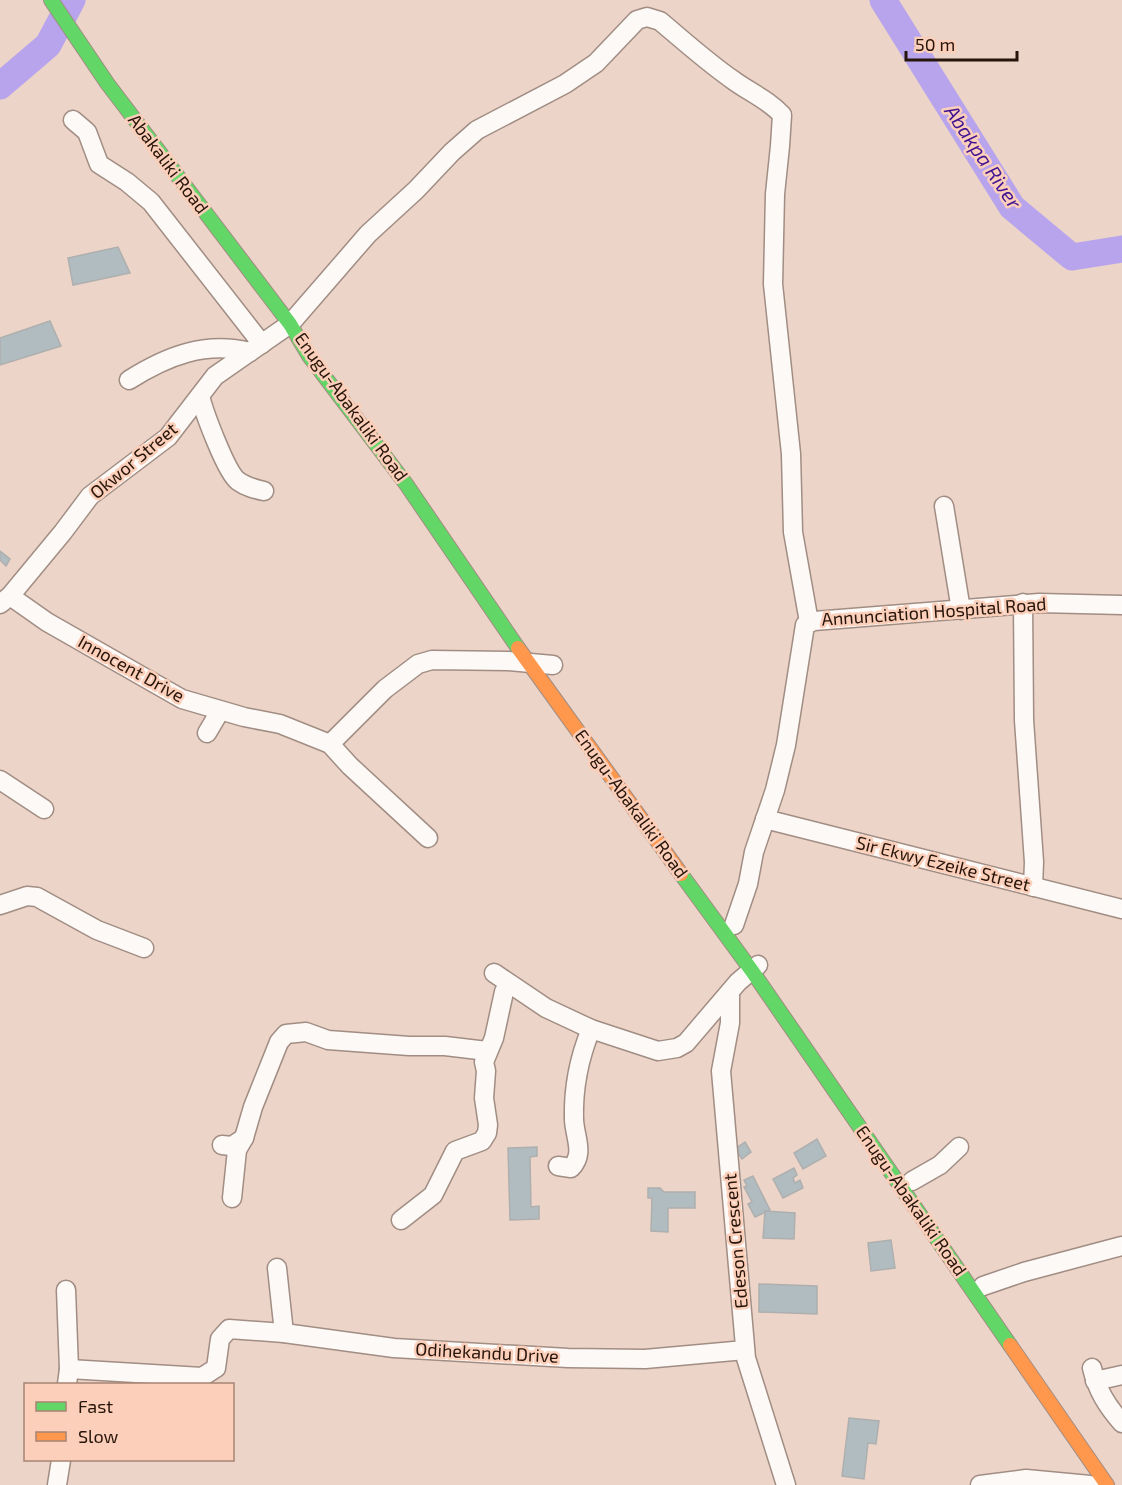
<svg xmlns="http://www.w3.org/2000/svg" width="1122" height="1485" viewBox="0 0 1122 1485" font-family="'Exo 2',sans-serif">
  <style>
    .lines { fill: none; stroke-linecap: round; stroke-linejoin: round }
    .river { stroke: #b7a4ec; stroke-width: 27 }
    .building { fill: #b0bcbf; stroke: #aeafae; stroke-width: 1.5 }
    .street-casing { stroke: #a18d83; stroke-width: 21 }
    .fast-casing { stroke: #a18d83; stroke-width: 16 }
    .slow-casing { stroke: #a18d83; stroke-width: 16 }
    .street { stroke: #fcf9f7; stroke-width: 18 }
    .fast { stroke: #63d668; stroke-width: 14 }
    .slow { stroke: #ff974d; stroke-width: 14 }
    .labels { text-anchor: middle; stroke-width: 5; stroke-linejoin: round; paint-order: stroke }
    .street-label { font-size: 18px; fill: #27140a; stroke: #fbcfb9 }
    .water-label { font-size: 20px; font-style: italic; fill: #401393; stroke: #fbcfb9 }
  </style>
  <rect width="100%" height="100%" fill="#ecd4c8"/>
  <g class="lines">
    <g class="river">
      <polyline points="883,0 1012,207 1072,257 1122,249"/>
      <polyline points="0,86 48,45 72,0"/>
    </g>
  </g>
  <g class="building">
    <polygon points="118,247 130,273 73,285 68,258"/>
    <polygon points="50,321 61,346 0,365 0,338"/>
    <polygon points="0,551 10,559 6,566 0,560"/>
    <polygon points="817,1139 826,1156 803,1169 794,1153"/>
    <polygon points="745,1142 751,1152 742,1159 735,1149"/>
    <polygon points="537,1147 537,1156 530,1157 531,1207 539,1206 539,1219 510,1220 508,1148"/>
    <polygon points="794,1168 797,1175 793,1178 795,1183 800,1180 803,1188 783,1198 773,1179"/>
    <polygon points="753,1176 770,1210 755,1217 748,1204 752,1202 744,1187 747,1186 744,1180"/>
    <polygon points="648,1188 660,1188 664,1192 695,1192 695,1208 668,1208 668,1232 651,1231 652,1198 648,1198"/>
    <polygon points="765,1211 795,1213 794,1239 763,1238"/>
    <polygon points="891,1240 895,1268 871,1271 868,1243"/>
    <polygon points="759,1284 817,1286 817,1314 759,1312"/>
    <polygon points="849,1418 879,1421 876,1444 868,1443 864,1479 842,1476"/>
  </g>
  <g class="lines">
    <defs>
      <g id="street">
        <polyline points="73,120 87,132 99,164 127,182 151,202 262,344"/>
        <path d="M 129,380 C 167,356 205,341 250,352"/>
        <path d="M 200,396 C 204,412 226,472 238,481 C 246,487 255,489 264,491"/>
        <polyline points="944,506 961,610"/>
        <polyline points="10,596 47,622 182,699 244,717 280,724 330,744 350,766 428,838"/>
        <polyline points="1023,603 1024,720 1034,862 1033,887"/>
        <path d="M 0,604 L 10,596 L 63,532 L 90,496 L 168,437 L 215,376 L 290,324 L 368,234 L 416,190 L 452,152 L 477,130 L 565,84 L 596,63 L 637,20 L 647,17 L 660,21 C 684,41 707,62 733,80 C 749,92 769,100 782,115 L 780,146 L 775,194 L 773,284 L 791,454 L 793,532 L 809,622"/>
        <polyline points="207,733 220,711"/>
        <polyline points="330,744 385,689 418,664 432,660 508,661 553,665"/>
        <polyline points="0,780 44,809"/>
        <polyline points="765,819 1122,909"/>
        <polyline points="0,905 27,896 37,897 97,930 144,948"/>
        <polyline points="734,925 748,884 754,852 775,790 786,745 805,625 814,621 1039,603 1122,605"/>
        <polyline points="494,973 546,1008 591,1029 658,1051 677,1048 686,1043 738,982 758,965"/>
        <polyline points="730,992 730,1023 721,1071 746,1358 786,1485"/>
        <polyline points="222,1145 232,1146 244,1138"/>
        <path d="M 558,1166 L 571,1168 C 585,1154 575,1138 574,1120 C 573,1088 579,1058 591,1029"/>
        <polyline points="912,1181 940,1165 959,1147"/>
        <polyline points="232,1198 237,1150 244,1138 253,1107 279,1042 286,1034 306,1032 328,1040 409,1046 445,1046 487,1051"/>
        <polyline points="401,1220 433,1195 455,1151 482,1141 487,1133 488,1125 484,1098 486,1071 484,1062 494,1038 504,992 508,983"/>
        <polyline points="277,1268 284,1333"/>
        <polyline points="983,1286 1024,1272 1122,1246"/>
        <polyline points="66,1290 69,1369 67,1384"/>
        <path d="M 1092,1368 C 1097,1390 1107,1406 1122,1423"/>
        <polyline points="69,1369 202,1377 216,1368 220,1339 229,1329 284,1333 394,1348 568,1358 645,1359 745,1350"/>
        <polyline points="1095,1381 1122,1375"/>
        <polyline points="57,1485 61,1460"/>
        <polyline points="980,1485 1026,1479 1090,1485"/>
      </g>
      <g id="fast">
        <polyline points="51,0 107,83 290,324 309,356 406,484 518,648"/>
        <polyline points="681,874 752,971 1010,1345"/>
      </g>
      <g id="slow">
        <polyline points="518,648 681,874"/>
        <polyline points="1010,1345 1107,1485"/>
      </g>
    </defs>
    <use href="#street" class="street-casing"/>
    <use href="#fast" class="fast-casing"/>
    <use href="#slow" class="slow-casing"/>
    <use href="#street" class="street"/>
    <use href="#fast" class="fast"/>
    <use href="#slow" class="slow"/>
  </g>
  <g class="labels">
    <g class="street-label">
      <text transform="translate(168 164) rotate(53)" y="6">Abakaliki Road</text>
      <text transform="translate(351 407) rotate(54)" y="6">Enugu-Abakaliki Road</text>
      <text transform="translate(134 461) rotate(-40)" y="6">Okwor Street</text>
      <text transform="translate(934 612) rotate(-4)" y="6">Annunciation Hospital Road</text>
      <text transform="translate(131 669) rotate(29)" y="6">Innocent Drive</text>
      <text transform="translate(631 804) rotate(54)" y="6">Enugu-Abakaliki Road</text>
      <text transform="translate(943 864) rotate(14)" y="6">Sir Ekwy Ezeike Street</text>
      <text transform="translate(911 1201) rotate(55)" y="6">Enugu-Abakaliki Road</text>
      <text transform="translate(736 1241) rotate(-95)" y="6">Edeson Crescent</text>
      <text transform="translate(487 1353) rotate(3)" y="6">Odihekandu Drive</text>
    </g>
    <g class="water-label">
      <text transform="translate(983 157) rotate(56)" y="7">Abakpa River</text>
    </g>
  </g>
  <rect x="24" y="1383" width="210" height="78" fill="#fbcfb9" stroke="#a68473" stroke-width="1.5"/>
  <rect x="36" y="1402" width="30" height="9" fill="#63d668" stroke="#a68473" stroke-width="1.5"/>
  <text x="78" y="1413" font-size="18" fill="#27140a">Fast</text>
  <rect x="36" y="1432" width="30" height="9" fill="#ff974d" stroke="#a68473" stroke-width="1.5"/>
  <text x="78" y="1443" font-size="18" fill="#27140a">Slow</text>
  <path d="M906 51v9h111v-9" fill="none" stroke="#27140a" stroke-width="3"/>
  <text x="915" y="51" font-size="18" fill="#27140a" stroke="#fbcfb9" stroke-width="4.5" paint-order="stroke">50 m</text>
</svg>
